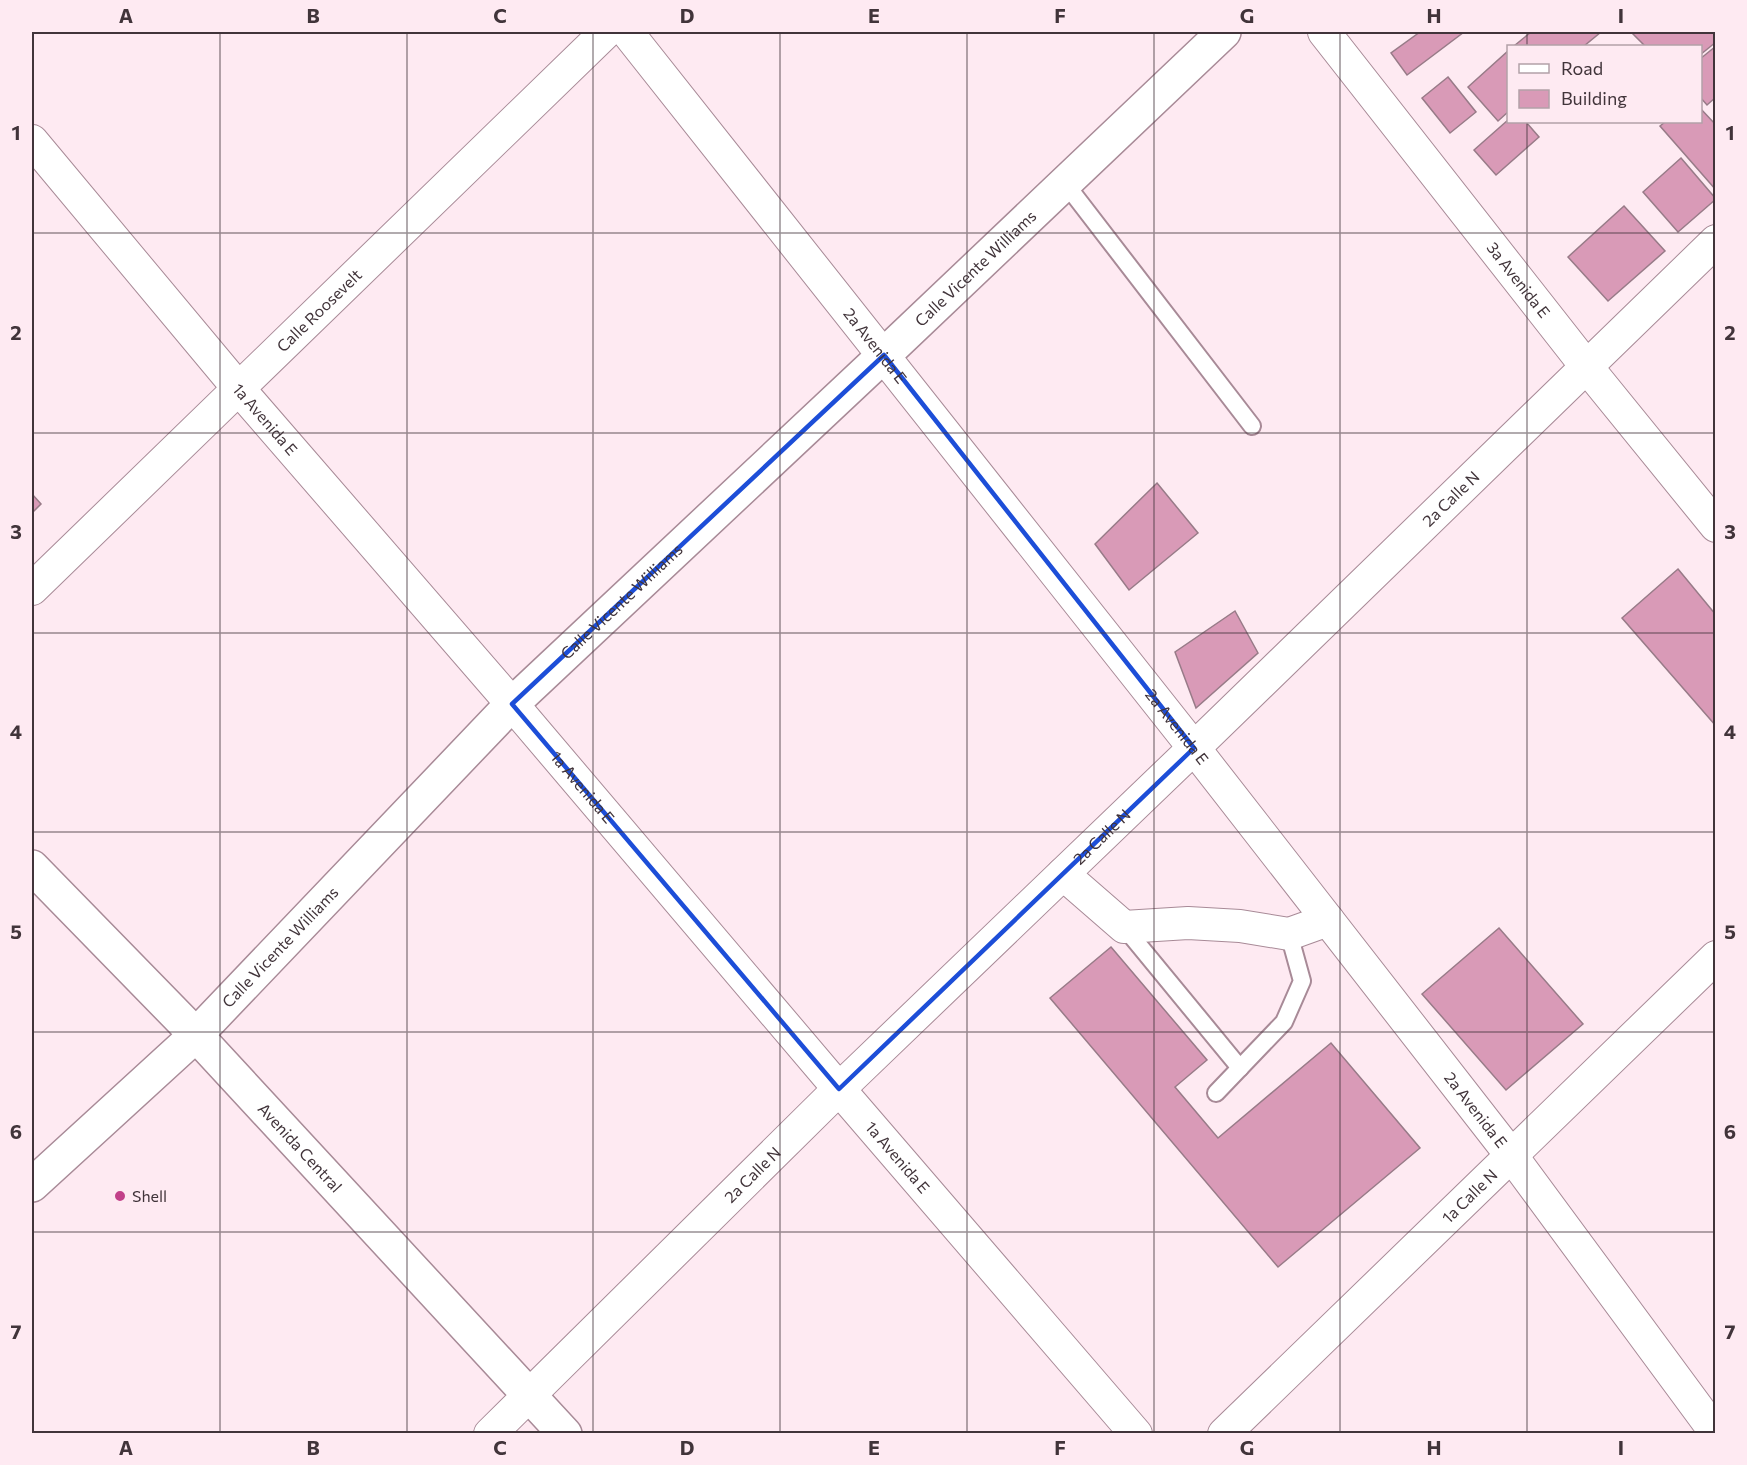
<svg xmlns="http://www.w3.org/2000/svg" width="1747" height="1465" viewBox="0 0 1747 1465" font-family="Commissioner,sans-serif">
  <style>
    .building { fill: #d99ab7; stroke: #987b88; stroke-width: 1.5 }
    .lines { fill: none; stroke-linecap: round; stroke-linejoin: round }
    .lane-casing { stroke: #a88a97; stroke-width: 20 }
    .street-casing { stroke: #a88a97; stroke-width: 34 }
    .secondary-casing { stroke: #a88a97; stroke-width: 36 }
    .lane { stroke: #fff; stroke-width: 16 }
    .street { stroke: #fff; stroke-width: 32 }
    .secondary { stroke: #fff; stroke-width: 33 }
    .marked { fill: none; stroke: #1d4ed8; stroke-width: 4.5; stroke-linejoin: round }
    .grid { fill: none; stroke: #41343a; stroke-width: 1.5; stroke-opacity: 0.55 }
    .poi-dot { fill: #c24089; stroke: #feeaf2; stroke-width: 2 }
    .labels { text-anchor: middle; stroke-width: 5; stroke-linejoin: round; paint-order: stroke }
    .street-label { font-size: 16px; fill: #41343a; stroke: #feeaf2 }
    .poi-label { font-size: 16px; fill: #41343a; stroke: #feeaf2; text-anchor: start }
    .neatline { fill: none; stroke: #41343a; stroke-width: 2 }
    .grid-label { font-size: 20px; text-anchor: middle; font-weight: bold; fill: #41343a }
  </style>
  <rect width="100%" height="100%" fill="#feeaf2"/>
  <g class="building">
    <polygon points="1420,32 1464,32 1407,75 1391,53"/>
    <polygon points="1531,32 1601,32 1584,46 1514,46"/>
    <polygon points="1631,32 1712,32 1716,35 1716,42 1700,55 1700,46 1645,46"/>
    <polygon points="1716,46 1716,97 1707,105 1700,97 1700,59"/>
    <polygon points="1508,51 1508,112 1498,121 1468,87"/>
    <polygon points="1448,77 1476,112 1450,133 1422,98"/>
    <polygon points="1700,108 1716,125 1716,190 1660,126 1665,122 1700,122"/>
    <polygon points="1508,120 1526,122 1539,137 1496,175 1474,150"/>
    <polygon points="1681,158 1716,199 1678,232 1643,192"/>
    <polygon points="1624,206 1665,251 1608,301 1568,257"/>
    <polygon points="1157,483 1198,533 1129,590 1095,544"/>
    <polygon points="32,494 41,504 32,513"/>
    <polygon points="1678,569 1716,615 1716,726 1622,618"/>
    <polygon points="1235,611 1258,653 1196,708 1175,652"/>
    <polygon points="1499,928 1583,1024 1506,1090 1422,994"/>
    <polygon points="1111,947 1207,1060 1175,1087 1218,1138 1331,1043 1420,1148 1278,1267 1050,998"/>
  </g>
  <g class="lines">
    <defs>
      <g id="lane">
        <polyline points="1065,183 1252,426"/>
        <polyline points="1124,927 1240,1068"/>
        <polyline points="1216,1093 1284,1022 1302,981 1289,934"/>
      </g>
      <g id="street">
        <path id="s1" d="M 627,32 L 1194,748 L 1511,1155 L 1716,1433"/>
        <path id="s2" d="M 1324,32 L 1586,366 L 1716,526"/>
        <path id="s3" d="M 32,141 L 239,389 L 512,704 L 839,1089 L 1136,1434"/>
        <path id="s4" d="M 32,589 L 606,32"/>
        <polyline points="1063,874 1124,927 1188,923 1240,926 1289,934 1328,920"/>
        <path id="s5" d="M 490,1434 L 839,1089 L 1194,748 L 1716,241"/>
        <path id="s6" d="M 1224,1434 L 1716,957"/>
      </g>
      <g id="secondary">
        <path id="s7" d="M 32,867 L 196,1035 L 565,1434"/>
        <path id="s8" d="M 32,1185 L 196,1035 L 512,704 L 884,355 L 1224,32"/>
      </g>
    </defs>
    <use href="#lane" class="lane-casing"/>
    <use href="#street" class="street-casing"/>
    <use href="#secondary" class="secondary-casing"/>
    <use href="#lane" class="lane"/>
    <use href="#street" class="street"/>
    <use href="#secondary" class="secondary"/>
  </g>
  <path class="marked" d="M 884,355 L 1194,748 L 839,1089 L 512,704 Z"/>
  <path class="grid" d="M 220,32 L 220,1434M 407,32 L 407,1434M 593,32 L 593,1434M 780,32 L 780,1434M 967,32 L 967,1434M 1154,32 L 1154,1434M 1340,32 L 1340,1434M 1527,32 L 1527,46M 1527,122 L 1527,1434M 32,233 L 1716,233M 32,433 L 1716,433M 32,633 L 1716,633M 32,832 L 1716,832M 32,1032 L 1716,1032M 32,1232 L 1716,1232"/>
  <circle class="poi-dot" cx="120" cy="1196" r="6"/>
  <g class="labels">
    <g class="street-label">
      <text dy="6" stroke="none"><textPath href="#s8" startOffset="1316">Calle Vicente Williams</textPath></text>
      <text dy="6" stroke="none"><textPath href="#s2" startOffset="315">3a Avenida E</textPath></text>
      <text dy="6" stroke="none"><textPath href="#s4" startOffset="400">Calle Roosevelt</textPath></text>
      <text dy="6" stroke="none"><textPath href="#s1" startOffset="400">2a Avenida E</textPath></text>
      <text dy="6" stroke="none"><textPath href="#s3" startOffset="363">1a Avenida E</textPath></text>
      <text dy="6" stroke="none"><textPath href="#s5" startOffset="1341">2a Calle N</textPath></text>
      <text dy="6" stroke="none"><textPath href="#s8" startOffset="830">Calle Vicente Williams</textPath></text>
      <text dy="6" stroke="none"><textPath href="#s1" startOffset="886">2a Avenida E</textPath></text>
      <text dy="6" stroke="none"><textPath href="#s3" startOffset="849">1a Avenida E</textPath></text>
      <text dy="6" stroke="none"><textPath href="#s5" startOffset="855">2a Calle N</textPath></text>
      <text dy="6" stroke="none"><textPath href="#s8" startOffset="344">Calle Vicente Williams</textPath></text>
      <text dy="6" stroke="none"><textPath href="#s1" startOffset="1372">2a Avenida E</textPath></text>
      <text dy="6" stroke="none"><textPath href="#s7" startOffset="388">Avenida Central</textPath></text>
      <text dy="6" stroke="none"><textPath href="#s3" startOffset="1335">1a Avenida E</textPath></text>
      <text dy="6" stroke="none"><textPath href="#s5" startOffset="369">2a Calle N</textPath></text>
      <text dy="6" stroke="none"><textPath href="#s6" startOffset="342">1a Calle N</textPath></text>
    </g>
    <g class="poi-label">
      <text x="132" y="1202">Shell</text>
    </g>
  </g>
  <rect width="1747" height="1465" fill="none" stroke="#feeaf2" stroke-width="66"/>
  <rect x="1507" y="45" width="195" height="78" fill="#feeaf2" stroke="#b2a1a8" stroke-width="1.5"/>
  <rect x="1519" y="64" width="30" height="9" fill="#ffffff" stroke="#b2a1a8" stroke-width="1.5"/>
  <text x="1561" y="75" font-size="18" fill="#41343a">Road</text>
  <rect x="1519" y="90" width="30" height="18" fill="#d99ab7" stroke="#b2a1a8" stroke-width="1.5"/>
  <text x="1561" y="105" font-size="18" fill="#41343a">Building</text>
  <rect x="33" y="33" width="1681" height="1399" class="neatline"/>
  <g class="grid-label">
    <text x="126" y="23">A</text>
    <text x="313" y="23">B</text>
    <text x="500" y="23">C</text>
    <text x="687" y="23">D</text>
    <text x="874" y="23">E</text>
    <text x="1060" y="23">F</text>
    <text x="1247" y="23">G</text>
    <text x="1434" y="23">H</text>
    <text x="1621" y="23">I</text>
    <text x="16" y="140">1</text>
    <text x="1730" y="140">1</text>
    <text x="16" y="340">2</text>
    <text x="1730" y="340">2</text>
    <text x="16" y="539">3</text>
    <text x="1730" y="539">3</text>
    <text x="16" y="739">4</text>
    <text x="1730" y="739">4</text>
    <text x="16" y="939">5</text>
    <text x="1730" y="939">5</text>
    <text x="16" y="1139">6</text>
    <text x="1730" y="1139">6</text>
    <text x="16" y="1339">7</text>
    <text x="1730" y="1339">7</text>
    <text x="126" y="1455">A</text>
    <text x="313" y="1455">B</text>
    <text x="500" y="1455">C</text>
    <text x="687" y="1455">D</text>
    <text x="874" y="1455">E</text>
    <text x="1060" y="1455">F</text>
    <text x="1247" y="1455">G</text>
    <text x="1434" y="1455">H</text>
    <text x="1621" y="1455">I</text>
  </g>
</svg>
